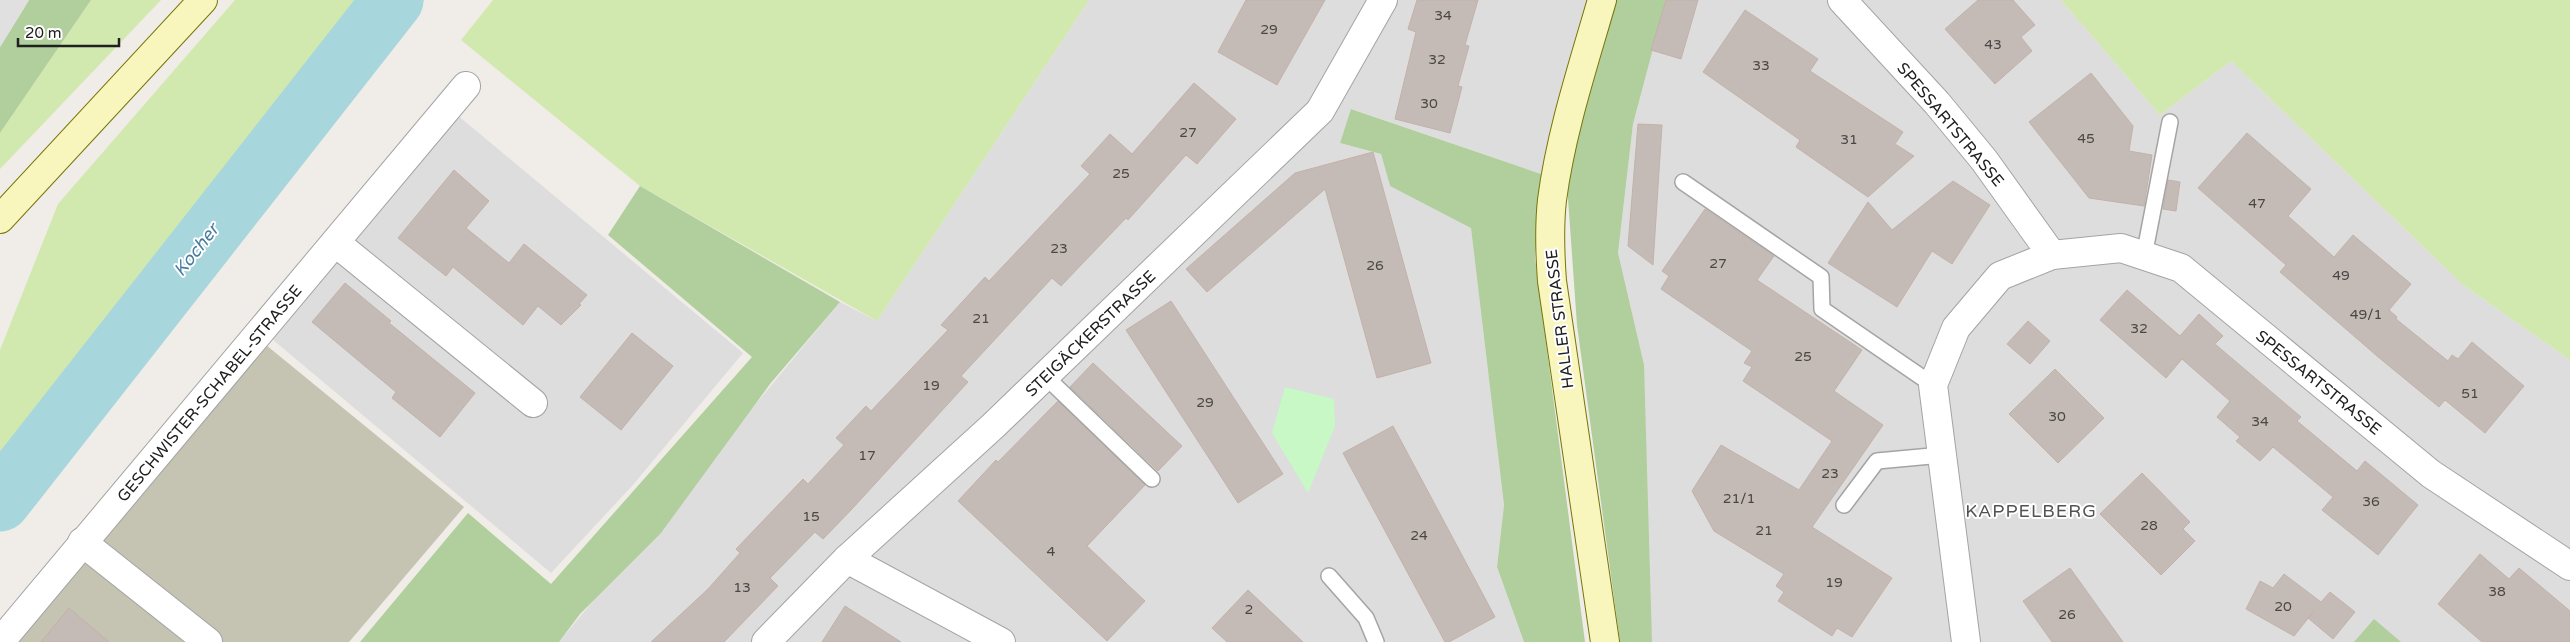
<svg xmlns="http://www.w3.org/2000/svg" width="2570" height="642" viewBox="0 0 2570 642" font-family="'Varela Round',sans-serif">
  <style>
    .residential { fill: #dedddd }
    .construction { fill: #c5c3b2 }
    .grass { fill: #d1e9ae }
    .forest { fill: #b1ce9d }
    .park { fill: #c7f8c6 }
    .parking { fill: #e0e0e0 }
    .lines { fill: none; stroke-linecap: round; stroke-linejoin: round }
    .river { stroke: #a8d6dd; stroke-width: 61 }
    .building { fill: #c5bbb6; stroke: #c2b1a9 }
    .service-casing { stroke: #a4a4a4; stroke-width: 18 }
    .minor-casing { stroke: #a4a4a4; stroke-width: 30 }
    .secondary-casing { stroke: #767608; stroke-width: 30 }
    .service { stroke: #fff; stroke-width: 15 }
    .minor { stroke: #fff; stroke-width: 28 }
    .secondary { stroke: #f8f5bd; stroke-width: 28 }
    .labels { text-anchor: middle; stroke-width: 4; stroke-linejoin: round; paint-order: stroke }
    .number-label { font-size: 14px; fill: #494746 }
    .street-label { font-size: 16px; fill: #202020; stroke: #fff }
    .water-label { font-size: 18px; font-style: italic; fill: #487c9e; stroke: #fff }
    .neighbourhood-label { font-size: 18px; letter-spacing: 1px; fill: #535353; stroke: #fff }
  </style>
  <rect width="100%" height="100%" fill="#f0ece7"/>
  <g class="residential">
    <polygon points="1089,0 1592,0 1541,174 1352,109 1340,143 1381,154 1390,186 1471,227 1504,505 1497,567 1524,642 559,642 840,302 877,321"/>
    <polygon points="1666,0 2061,0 2160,115 2231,61 2463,285 2570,360 2570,642 1652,642 1618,253 1633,124"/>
    <polygon points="456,114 743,353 632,486 551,573 272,339"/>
  </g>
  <polygon class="construction" points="266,345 464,507 349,642 14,642"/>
  <g class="grass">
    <polygon points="91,0 161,0 0,169 0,133"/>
    <polygon points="235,0 368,0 323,64 0,458 0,350 58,204"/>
    <polygon points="493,0 1089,0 877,321 640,186 461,40"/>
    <polygon points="2061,0 2570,0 2570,360 2463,285 2231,61 2160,115"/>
  </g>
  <g class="forest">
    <polygon points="29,0 91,0 0,133 0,47"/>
    <polygon points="368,0 424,0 19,476 318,97 323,64"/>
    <polygon points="1612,0 1666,0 1633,124 1618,253 1644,365 1652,642 1620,642 1577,325 1566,170"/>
    <polygon points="1351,109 1541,174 1535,258 1585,642 1524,642 1497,567 1504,505 1471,228 1390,186 1381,154 1340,143"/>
    <polygon points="640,186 840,302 770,384 661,533 580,614 559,642 360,642 468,513 551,584 752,357 608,235"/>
    <polygon points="2374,619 2401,642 2354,642"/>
  </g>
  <polygon class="park" points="1285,387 1334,399 1335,426 1308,493 1272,433"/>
  <polygon class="parking" points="0,0 29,0 0,47"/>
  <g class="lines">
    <polyline class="river" points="0,501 393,0"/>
  </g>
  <g class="building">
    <polygon points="1246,0 1325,0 1277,85 1218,52"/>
    <polygon points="1417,0 1478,0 1465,45 1469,46 1458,86 1462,87 1450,133 1395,119 1416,32 1408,29"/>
    <polygon points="1666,0 1698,0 1681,59 1651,50"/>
    <polygon points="1978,0 2013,0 2035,25 2021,37 2032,51 1995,84 1945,29"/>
    <polygon points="1745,10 1818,59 1810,71 1903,132 1895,144 1914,156 1868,197 1796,147 1800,140 1703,72"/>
    <polygon points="2091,73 2133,126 2129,151 2152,155 2144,206 2089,198 2029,122"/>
    <polygon points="1194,83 1236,119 1197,164 1186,155 1128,220 1126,218 1061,286 1052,278 961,376 968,382 852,509 823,539 815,532 770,578 778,586 724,642 651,642 708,589 740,553 736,549 803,479 808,484 844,445 836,438 866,406 871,411 948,330 941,325 985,277 989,281 1090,174 1081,166 1110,134 1132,154"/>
    <polygon points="1638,124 1662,125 1653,265 1628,246"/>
    <polygon points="2247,133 2311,189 2288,216 2334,257 2353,235 2411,284 2389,310 2397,317 2396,319 2448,361 2452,355 2458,359 2472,342 2524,386 2485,433 2445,400 2439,407 2377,356 2280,272 2286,265 2198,188"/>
    <polygon points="1373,152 1431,363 1377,378 1325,189 1207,292 1186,269 1295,173"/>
    <polygon points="454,170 489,201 466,228 509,263 524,244 587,295 579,304 581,305 561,325 538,306 523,325 453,267 446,276 398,238"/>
    <polygon points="2168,180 2180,182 2176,211 2163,209"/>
    <polygon points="1953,181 1990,205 1952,264 1932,251 1897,307 1828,263 1868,202 1892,230"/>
    <polygon points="1705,209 1774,256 1757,280 1862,350 1834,391 1883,425 1812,527 1892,578 1852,637 1837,628 1832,636 1778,601 1784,592 1776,586 1784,574 1714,531 1692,491 1721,445 1799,490 1832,441 1743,381 1752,367 1744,363 1752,351 1661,289 1669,276 1662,271"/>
    <polygon points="345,283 391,321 389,323 475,393 440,437 392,398 396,392 312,322"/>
    <polygon points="2127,290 2180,336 2199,314 2223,336 2215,344 2301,417 2297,421 2357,471 2365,461 2418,505 2378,555 2322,510 2333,497 2273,447 2260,461 2236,441 2240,437 2217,417 2230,401 2182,359 2166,378 2100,320"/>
    <polygon points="1171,301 1283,474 1238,503 1126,330"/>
    <polygon points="2028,321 2050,341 2030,364 2007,344"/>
    <polygon points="632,333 673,366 621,430 580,397"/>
    <polygon points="1093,363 1182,446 1158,471 1070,387"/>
    <polygon points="2055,369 2104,418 2058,463 2009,414"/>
    <polygon points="1058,401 1145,485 1087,546 1145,601 1107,641 958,501 996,460 998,462"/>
    <polygon points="1393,426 1495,617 1449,642 1445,642 1343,453"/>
    <polygon points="2142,473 2190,522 2183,529 2195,541 2161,575 2100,514"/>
    <polygon points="2480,554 2509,579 2519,568 2570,611 2570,642 2482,642 2438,604"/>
    <polygon points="2070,568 2123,642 2052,642 2023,601"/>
    <polygon points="2284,574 2321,602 2330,592 2355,612 2333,639 2308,618 2313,612 2294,636 2246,609 2260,581 2273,588"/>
    <polygon points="1248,590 1303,642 1227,642 1212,628"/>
    <polygon points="845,606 901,642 822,642"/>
    <polygon points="69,608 109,642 41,642"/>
  </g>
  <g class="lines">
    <defs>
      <g id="service">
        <polyline points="1683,182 1821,277 1822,309 1933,385"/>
        <polyline points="2144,256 2170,122"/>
        <polyline points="1045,376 1152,479"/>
        <polyline points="1844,505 1877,461 1942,455"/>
        <polyline points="1329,576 1366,618 1376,642"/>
      </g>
      <g id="minor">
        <polyline points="1842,0 1937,103 1984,160 2052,255"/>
        <polyline points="336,243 533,403"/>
        <polyline points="82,542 208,642"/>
        <polyline points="847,559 1001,642"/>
        <polyline points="0,642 466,86"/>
        <polyline points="766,642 847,559 993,426 1320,111 1383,0"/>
        <polyline points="1966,642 1933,385 1956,328 2000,276 2052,255 2121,248 2181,268 2431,474 2570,566"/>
      </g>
      <g id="secondary">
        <path d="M 1602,0 C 1583,66 1561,132 1552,200 C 1549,227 1550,254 1552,281 L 1605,642"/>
        <polyline points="0,219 203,0"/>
      </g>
    </defs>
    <use href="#service" class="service-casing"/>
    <use href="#minor" class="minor-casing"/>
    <use href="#secondary" class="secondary-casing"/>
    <use href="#service" class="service"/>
    <use href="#minor" class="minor"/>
    <use href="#secondary" class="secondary"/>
  </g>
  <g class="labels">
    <g class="number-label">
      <text x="1443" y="20">34</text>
      <text x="1269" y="34">29</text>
      <text x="1993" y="49">43</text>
      <text x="1437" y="64">32</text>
      <text x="1761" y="70">33</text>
      <text x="1429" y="108">30</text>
      <text x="1188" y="137">27</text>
      <text x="2086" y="143">45</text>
      <text x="1849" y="144">31</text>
      <text x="1121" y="178">25</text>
      <text x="2257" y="208">47</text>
      <text x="1059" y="253">23</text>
      <text x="1718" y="268">27</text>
      <text x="1375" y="270">26</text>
      <text x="2341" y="280">49</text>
      <text x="2366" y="319">49/1</text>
      <text x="981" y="323">21</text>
      <text x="2139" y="333">32</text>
      <text x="1803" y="361">25</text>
      <text x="931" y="390">19</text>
      <text x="2470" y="398">51</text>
      <text x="1205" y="407">29</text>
      <text x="2057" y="421">30</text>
      <text x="2260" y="426">34</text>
      <text x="867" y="460">17</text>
      <text x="1830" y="478">23</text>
      <text x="1739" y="503">21/1</text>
      <text x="2371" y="506">36</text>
      <text x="811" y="521">15</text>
      <text x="2149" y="530">28</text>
      <text x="1764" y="535">21</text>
      <text x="1419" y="540">24</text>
      <text x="1051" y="556">4</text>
      <text x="1834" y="587">19</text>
      <text x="742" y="592">13</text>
      <text x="2497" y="596">38</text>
      <text x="2283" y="611">20</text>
      <text x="1249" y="614">2</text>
      <text x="2067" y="619">26</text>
    </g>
    <g class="street-label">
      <text transform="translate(1951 124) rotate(50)" y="6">SPESSARTSTRASSE</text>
      <text transform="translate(1559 319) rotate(-97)" y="6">HALLER STRASSE</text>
      <text transform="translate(1090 333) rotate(-44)" y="6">STEIGÄCKERSTRASSE</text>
      <text transform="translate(2319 382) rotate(39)" y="6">SPESSARTSTRASSE</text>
      <text transform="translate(209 393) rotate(-50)" y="6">GESCHWISTER-SCHABEL-STRASSE</text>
    </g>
    <g class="water-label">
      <text transform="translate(196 250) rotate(-52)" y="6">Kocher</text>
    </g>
    <g class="neighbourhood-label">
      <text x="2031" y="517">KAPPELBERG</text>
    </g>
  </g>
  <path d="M18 38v8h101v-8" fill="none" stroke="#202020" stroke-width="2.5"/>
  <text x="25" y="38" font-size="15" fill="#202020" stroke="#ffffff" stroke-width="4" paint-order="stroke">20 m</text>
</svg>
